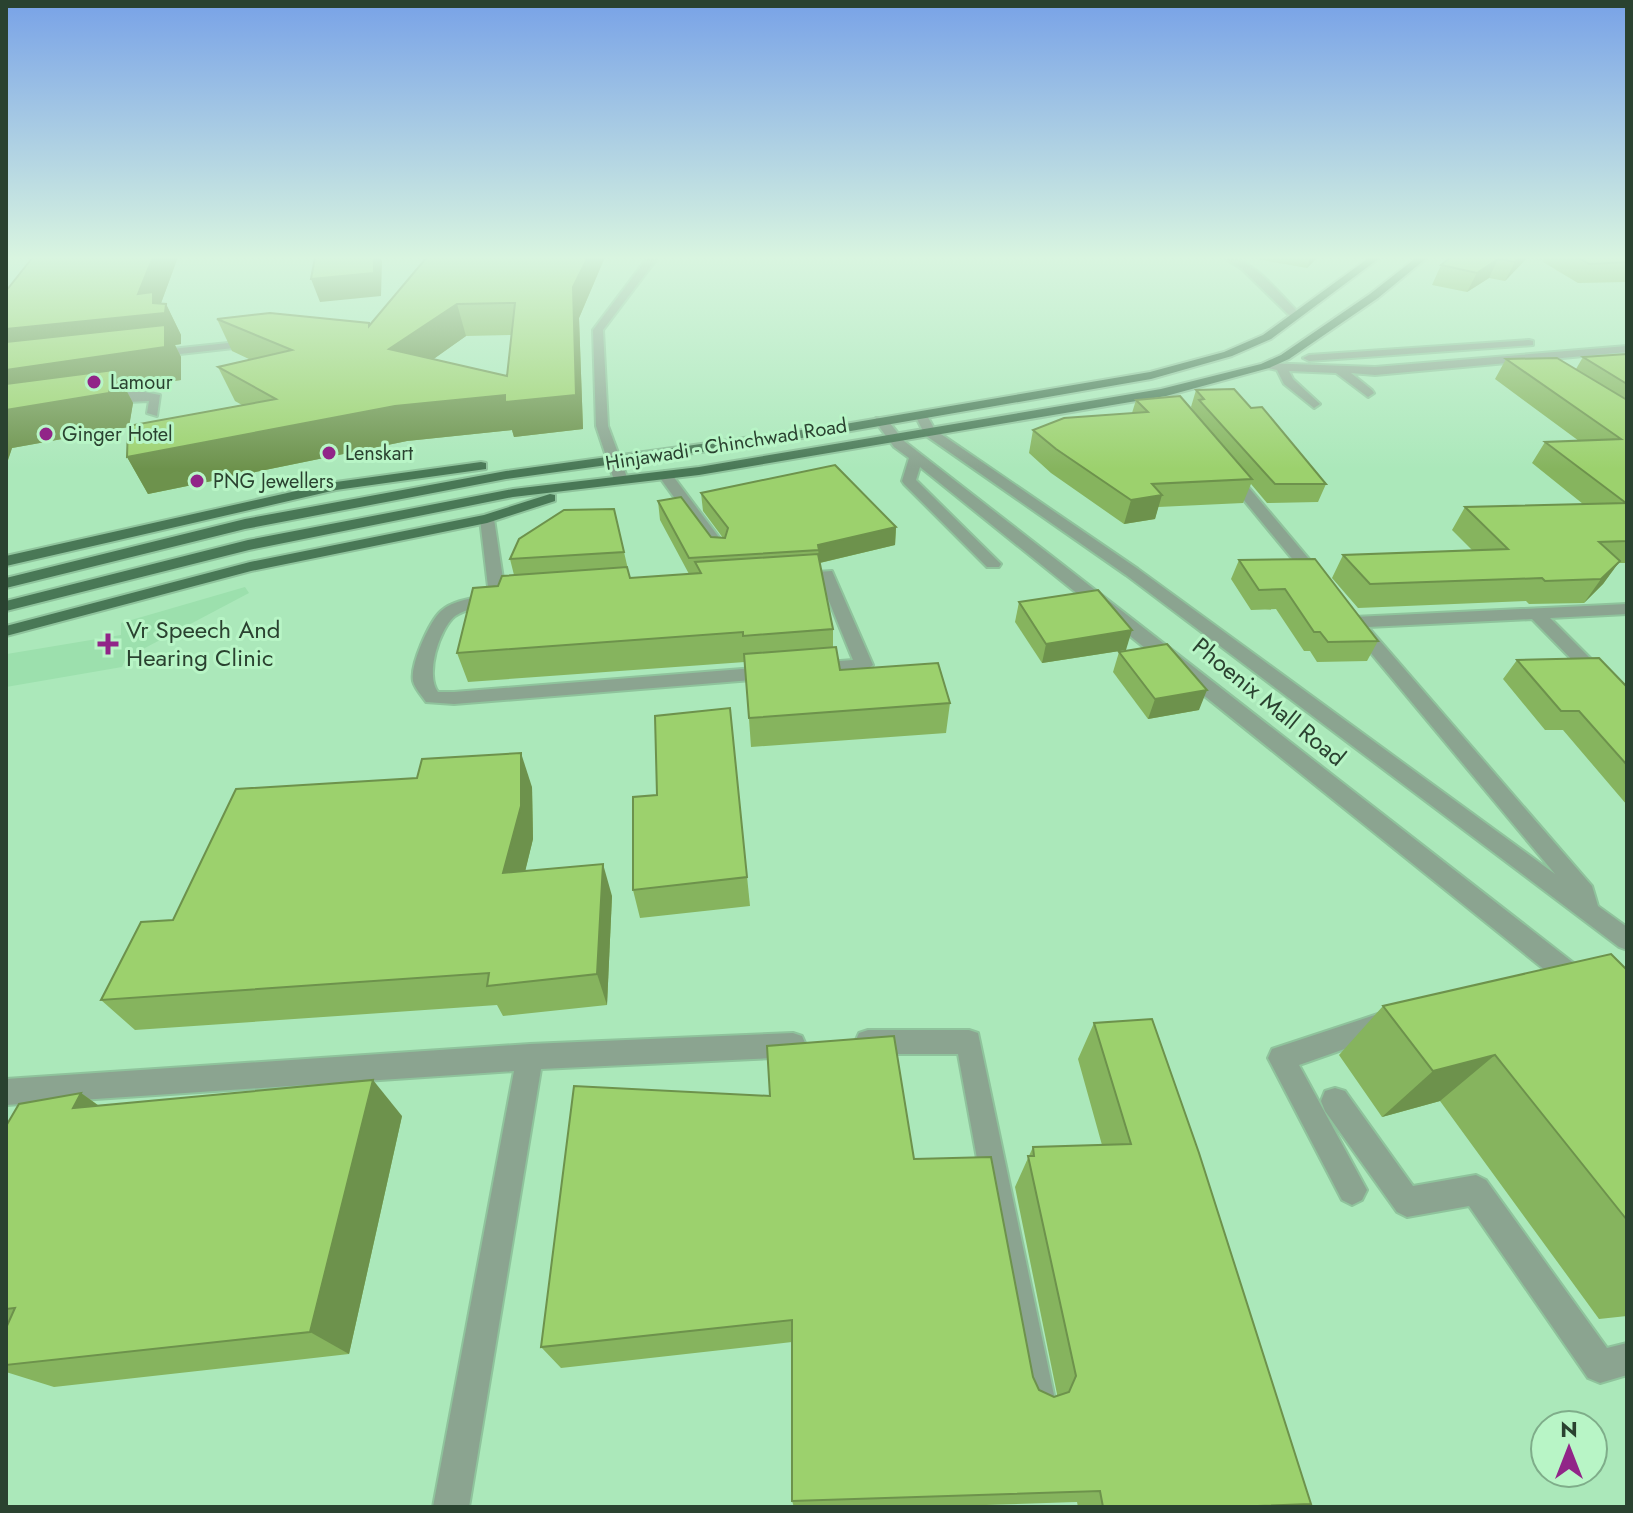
<svg xmlns="http://www.w3.org/2000/svg" width="1633" height="1513" viewBox="0 0 1633 1513" font-family="Jost,sans-serif">
  <style>
    .built { fill: #9ce0ad }
    .lines { fill: none; stroke-linecap: round; stroke-linejoin: round }
    .minor-casing { stroke: #8fc39c; stroke-width: 4 }
    .major-casing { stroke: #8fc39c; stroke-width: 4 }
    .minor { fill: #8ba490; fill-rule: evenodd }
    .major { fill: #497856; fill-rule: evenodd }
    .wall { fill: #86b45e; fill-rule: evenodd }
    .shaded-wall { fill: #6d924c }
    .building { fill: #9cd16d; stroke: #6d924c; stroke-width: 2; fill-rule: evenodd }
    .poi-dot { fill: #912588; stroke: #b8f5c6; stroke-width: 3 }
    .labels { text-anchor: middle; stroke-width: 6; stroke-linejoin: round; paint-order: stroke }
    .far-poi-label { font-size: 20px; fill: #2a4230; stroke: #b8f5c6; text-anchor: start }
    .far-street-label { font-size: 20px; fill: #2a4230; stroke: #b8f5c6 }
    .poi-label { font-size: 24px; fill: #2a4230; stroke: #b8f5c6; text-anchor: start }
    .street-label { font-size: 24px; fill: #2a4230; stroke: #b8f5c6 }
  </style>
  <rect width="100%" height="100%" fill="#abe8ba"/>
  <polygon class="built" points="245,587 249,593 126,658 122,667 6,687 7,654 121,635 121,623"/>
  <g class="lines">
    <defs>
      <g id="minor">
        <polygon points="648,257 658,257 603,330 608,426 628,480 621,484 614,480 596,426 593,330"/>
        <path d="M 1223,257 C 1253,257 1279,294 1299,313 L 1299,317 L 1291,317 L 1242,269 Z"/>
        <polygon points="1531,257 1557,257 1552,260"/>
        <polygon points="257,340 263,343 261,345 153,357 147,354 153,351"/>
        <polygon points="1529,340 1533,341 1533,345 1309,361 1303,358 1309,355"/>
        <polygon points="1627,346 1627,352 1375,375 1351,373 1372,390 1374,393 1368,397 1336,373 1289,371 1293,379 1320,404 1314,408 1284,384 1277,370 1259,366 1265,363 1375,367"/>
        <polygon points="139,391 160,395 157,416 147,413 149,401 105,403 99,399 105,395"/>
        <polygon points="917,412 925,412 935,430 1138,569 1555,874 1345,622 1354,617 1627,604 1627,614 1550,618 1598,666 1601,670 1592,676 1586,674 1532,619 1368,627 1592,886 1598,906 1627,927 1627,950 1619,947 1126,575 925,435 915,415"/>
        <polygon points="876,418 886,418 904,441 1589,975 1592,983 1589,991 1580,994 1571,991 920,467 916,480 1001,564 999,567 987,567 904,484 902,481 909,458 894,447 875,421"/>
        <polygon points="1229,469 1234,470 1325,578 1325,584 1313,584 1224,476 1222,473"/>
        <polygon points="665,471 670,472 727,548 727,554 715,554 658,475"/>
        <path d="M 487,515 L 494,519 L 505,592 L 832,571 L 873,665 L 864,671 L 454,704 L 426,702 C 422,696 415,689 413,681 C 410,665 429,622 441,611 C 453,600 474,598 489,595 L 480,519 ZM 820,579 L 853,660 L 454,692 L 438,692 C 425,675 439,629 455,616 C 467,608 484,606 498,603 Z"/>
        <polygon points="1384,1012 1393,1016 1397,1024 1393,1032 1299,1065 1367,1190 1362,1200 1352,1205 1342,1200 1268,1058 1272,1049"/>
        <polygon points="868,1030 969,1030 978,1033 1054,1395 1049,1407 1037,1412 1025,1407 1020,1395 958,1054 868,1054 859,1051 855,1042 859,1033"/>
        <polygon points="793,1033 802,1036 806,1045 802,1054 793,1057 541,1069 469,1507 433,1507 514,1071 6,1105 6,1079 530,1044"/>
        <polygon points="1335,1088 1345,1091 1413,1186 1476,1175 1486,1180 1607,1348 1627,1343 1627,1375 1600,1383 1588,1378 1469,1206 1407,1217 1397,1212 1325,1111 1321,1101 1325,1091"/>
      </g>
      <g id="major">
        <polygon points="1370,257 1381,257 1271,339 1232,356 1151,379 845,432 506,479 245,529 6,588 6,578 245,519 506,471 845,424 1150,372 1224,352 1263,335"/>
        <polygon points="1417,257 1428,257 1378,298 1289,359 1269,368 1166,396 699,475 513,497 249,550 6,611 6,601 248,540 513,489 699,467 1161,389 1261,364 1281,355 1370,294"/>
        <polygon points="481,462 486,463 486,469 336,490 6,566 6,556 336,482"/>
        <polygon points="550,494 555,495 555,501 487,523 251,571 6,636 6,626 250,562 484,515"/>
      </g>
    </defs>
    <use href="#minor" class="minor-casing"/>
    <use href="#major" class="major-casing"/>
    <use href="#minor" class="minor"/>
    <use href="#major" class="major"/>
  </g>
  <g class="wall">
    <path d="M 33,257 L 178,257 L 161,303 L 166,304 L 181,335 L 181,344 L 175,345 L 181,357 L 181,380 L 125,388 L 133,403 L 129,426 L 242,405 L 235,401 L 218,367 L 251,360 L 232,351 L 217,319 L 370,325 L 427,257 L 605,257 L 579,318 L 583,429 L 514,437 L 512,430 L 407,441 L 148,494 L 127,457 L 128,427 L 12,448 L 8,460 ZM 512,335 L 507,376 L 433,359 L 466,336 Z"/>
    <polygon points="1256,257 1318,257 1307,268 1256,259"/>
    <polygon points="1451,257 1528,257 1505,281 1489,278 1467,292 1432,285 1441,265"/>
    <polygon points="1545,257 1627,257 1627,282 1578,283 1543,262"/>
    <polygon points="1627,354 1627,563 1618,563 1603,584 1584,603 1529,604 1526,601 1358,608 1332,578 1343,555 1472,550 1452,530 1465,507 1583,504 1532,463 1545,442 1579,441 1495,379 1506,359 1576,369 1583,357"/>
    <polygon points="1196,390 1251,408 1326,484 1318,502 1267,503 1251,484 1243,503 1158,507 1155,519 1124,524 1051,473 1029,453 1033,430 1132,413 1136,400 1195,413 1191,407"/>
    <polygon points="701,493 896,527 895,545 820,563 833,629 833,647 840,670 950,703 946,733 751,747 745,662 468,682 457,653 498,586 514,575 510,559 624,552 630,578 689,574 660,520 658,501 711,537 723,538 703,511"/>
    <polygon points="1239,560 1378,641 1367,661 1317,662 1310,651 1304,651 1276,609 1251,610 1231,579"/>
    <polygon points="1019,602 1126,650 1042,663 1015,622"/>
    <polygon points="1119,652 1199,710 1148,719 1113,672"/>
    <polygon points="1517,660 1627,687 1627,805 1563,730 1545,730 1503,679"/>
    <polygon points="730,708 750,906 640,918 633,890"/>
    <polygon points="532,787 533,839 525,871 612,896 607,1005 503,1016 497,1005 135,1030 101,1000 173,920"/>
    <polygon points="1627,970 1627,1316 1599,1319 1440,1101 1382,1117 1339,1055 1383,1006"/>
    <polygon points="1094,1023 1311,1504 1298,1507 1078,1507 1077,1502 922,1507 794,1507 792,1501 792,1342 561,1368 541,1347 914,1159 1033,1377 1039,1390 1054,1397 1056,1397 1057,1394 1015,1187 1033,1147 1102,1145 1078,1059"/>
    <polygon points="81,1093 98,1105 402,1116 349,1354 54,1387 6,1372 6,1126"/>
  </g>
  <g class="shaded-wall">
    <polygon points="153,257 178,257 160,306 166,304 181,335 181,344 175,345 181,357 181,380 125,388 133,403 129,427 12,448 8,460 6,460 6,329 138,294"/>
    <polygon points="374,257 380,257 382,261 381,296 320,302 311,279"/>
    <polygon points="588,257 605,257 579,318 583,429 514,437 512,430 407,441 148,494 127,457 395,406 505,395 573,287"/>
    <polygon points="1311,257 1318,257 1307,268"/>
    <polygon points="1520,257 1528,257 1505,281 1515,262"/>
    <polygon points="1498,259 1489,278 1467,292 1477,273"/>
    <polygon points="457,304 466,336 400,383 389,349"/>
    <polygon points="1162,495 1155,519 1124,524 1131,500"/>
    <polygon points="896,527 895,545 819,563 818,545"/>
    <polygon points="1620,561 1603,584 1584,603 1601,579"/>
    <polygon points="1132,630 1126,650 1042,663 1046,644"/>
    <polygon points="1207,690 1199,710 1148,719 1155,699"/>
    <polygon points="521,753 532,787 533,839 517,905 503,873"/>
    <polygon points="603,864 612,896 607,1005 597,974"/>
    <polygon points="1495,1055 1440,1101 1382,1117 1433,1071"/>
    <polygon points="373,1080 402,1116 349,1354 310,1332"/>
    <polygon points="81,1093 129,1128 73,1108"/>
  </g>
  <g class="building">
    <polygon points="33,257 153,257 138,294 153,292 153,303 166,304 165,313 6,329 6,291"/>
    <polygon points="315,257 374,257 374,273 311,279"/>
    <path d="M 427,257 L 588,257 L 573,287 L 576,395 L 505,402 L 505,395 L 395,406 L 127,457 L 128,426 L 276,399 L 218,367 L 292,350 L 217,319 L 270,313 L 369,323 L 369,326 ZM 515,303 L 507,376 L 389,349 L 457,304 Z"/>
    <polygon points="1451,257 1520,257 1515,262 1498,259 1477,273 1441,265"/>
    <polygon points="1578,257 1627,257 1627,262 1589,264"/>
    <polygon points="165,325 165,347 6,370 6,342"/>
    <polygon points="1627,354 1627,384 1583,357"/>
    <polygon points="1557,358 1627,400 1627,541 1599,542 1620,561 1601,579 1545,581 1542,578 1370,584 1343,555 1508,549 1465,507 1626,503 1545,442 1621,439 1506,359"/>
    <polygon points="114,370 109,393 6,410 6,384"/>
    <polygon points="1234,389 1251,408 1262,407 1326,484 1275,484 1199,400 1204,399 1196,390"/>
    <polygon points="1180,396 1252,479 1152,484 1162,495 1131,500 1056,449 1033,430 1064,418 1148,412 1136,400"/>
    <polygon points="835,465 896,527 818,545 819,550 689,558 658,501 681,497 711,537 725,538 728,528 701,493"/>
    <polygon points="614,509 624,552 510,559 519,539 564,510"/>
    <polygon points="818,554 833,629 743,636 743,632 457,653 473,588 498,586 502,576 627,567 630,578 701,573 695,562"/>
    <polygon points="1315,559 1378,641 1328,642 1320,632 1314,632 1285,589 1259,590 1239,560"/>
    <polygon points="1098,590 1132,630 1046,644 1019,602"/>
    <polygon points="1167,644 1207,690 1155,699 1119,652"/>
    <polygon points="836,647 840,670 938,663 950,703 749,718 744,654"/>
    <polygon points="1599,658 1627,687 1627,765 1579,711 1561,711 1517,660"/>
    <polygon points="730,708 747,877 633,890 633,797 657,795 655,716"/>
    <polygon points="521,753 521,806 503,873 603,864 597,974 487,986 489,973 101,1000 141,922 173,920 236,789 417,778 422,759"/>
    <polygon points="1611,954 1627,970 1627,1220 1495,1055 1433,1071 1383,1006"/>
    <polygon points="1152,1019 1199,1153 1311,1504 1228,1507 1103,1507 1100,1491 792,1501 792,1320 541,1347 574,1086 770,1096 767,1046 894,1036 914,1159 991,1157 1033,1377 1039,1390 1054,1397 1069,1392 1076,1376 1028,1156 1034,1156 1033,1147 1131,1144 1094,1023"/>
    <polygon points="373,1080 310,1332 6,1365 6,1328 15,1308 6,1309 6,1126 19,1104 81,1093 73,1108"/>
  </g>
  <linearGradient id="sky" x2="0" y2="1"><stop stop-color="#78a2e7"/><stop offset="0.55" stop-color="#d9f5e0"/><stop offset="1" stop-color="#d9f5e0" stop-opacity="0"/></linearGradient>
  <rect width="1633" height="469" fill="url(#sky)"/>
  <g class="poi-dot">
    <circle cx="94" cy="382" r="8"/>
    <circle cx="46" cy="434" r="8"/>
    <circle cx="329" cy="453" r="8"/>
    <circle cx="197" cy="481" r="8"/>
    <path d="M104 632h8v8h8v8h-8v8h-8v-8h-8v-8h8z"/>
  </g>
  <g class="labels">
    <g class="far-poi-label">
      <text x="110" y="389">Lamour</text>
      <text x="62" y="441">Ginger Hotel</text>
      <text x="345" y="460">Lenskart</text>
      <text x="213" y="488">PNG Jewellers</text>
    </g>
    <g class="far-street-label">
      <text transform="translate(726 444) rotate(-9)" y="7">Hinjawadi - Chinchwad Road</text>
    </g>
    <g class="poi-label">
      <text x="126" y="638">Vr Speech And<tspan x="126" dy="28">Hearing Clinic</tspan></text>
    </g>
    <g class="street-label">
      <text transform="translate(1269 702) rotate(39)" y="8">Phoenix Mall Road</text>
    </g>
  </g>
  <rect width="1633" height="1513" fill="none" stroke="#2a4230" stroke-width="16"/>
  <g transform="translate(1569 1449)"><circle r="38" fill="#b8f5c6" stroke="#7fad8a" stroke-width="2"/>
  <path d="M0-6L14 30L0 20L-14 30Z" fill="#912588"/>
  <text y="-12" font-size="22" font-weight="bold" text-anchor="middle" fill="#2a4230">N</text>
  </g>
</svg>
